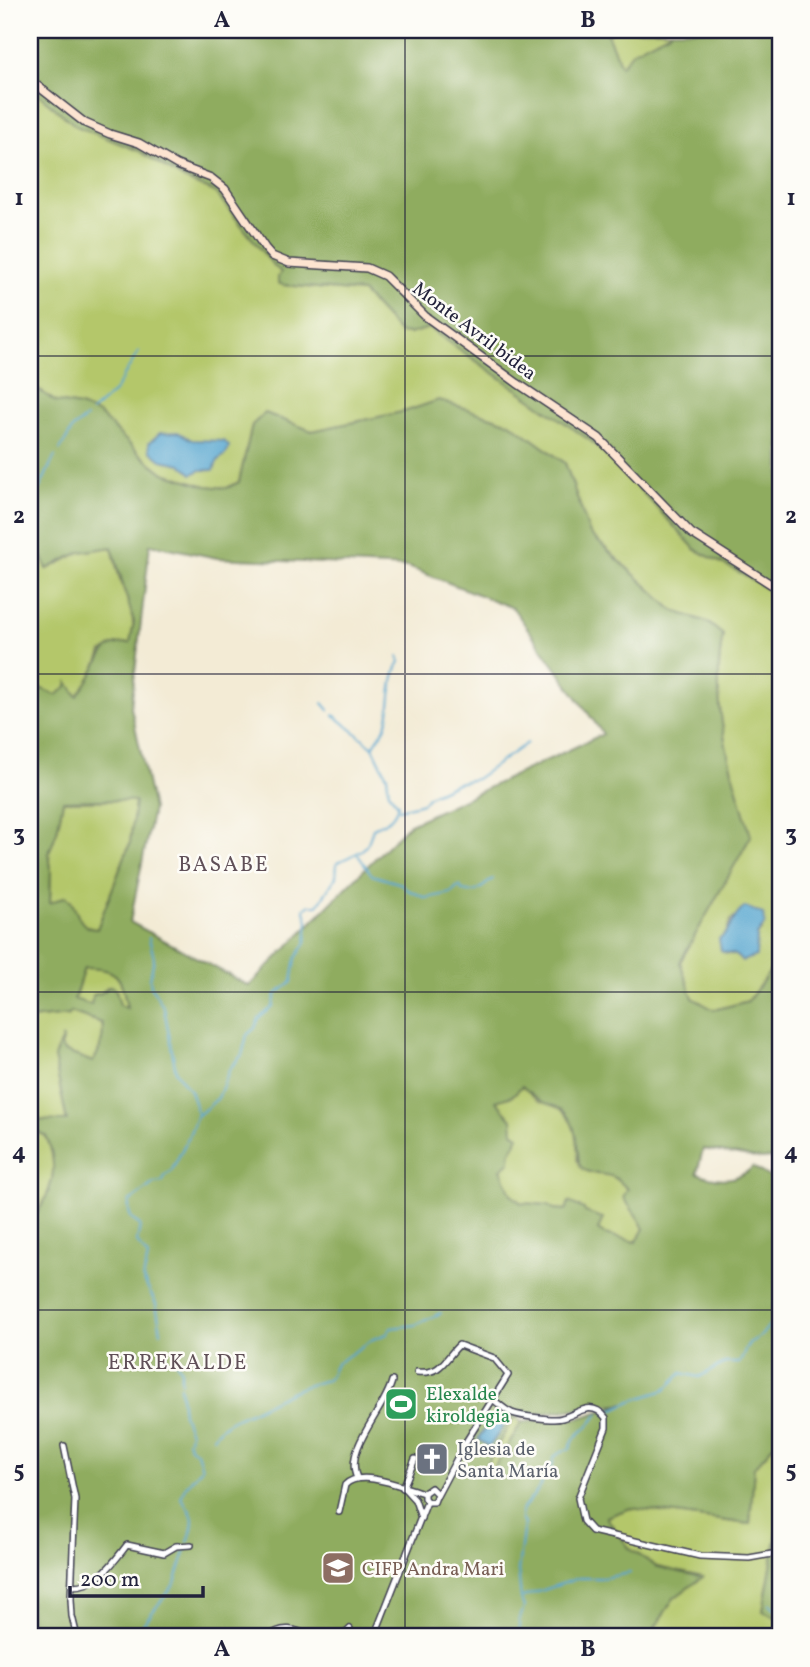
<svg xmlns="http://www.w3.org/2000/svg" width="810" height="1667" viewBox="0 0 810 1667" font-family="Vollkorn,serif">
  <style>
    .green { fill: #b4c76a; stroke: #6b7452; stroke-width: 2; fill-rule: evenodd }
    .forest { fill: #8fac5e; stroke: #58674c; stroke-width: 2; fill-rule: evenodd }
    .water { fill: #54a5cf; stroke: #3b6485; stroke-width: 2 }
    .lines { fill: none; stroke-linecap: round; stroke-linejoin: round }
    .stream { stroke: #54a5cf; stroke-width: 2 }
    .street-casing { stroke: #414052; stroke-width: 8 }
    .secondary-casing { stroke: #414052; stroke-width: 10 }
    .street { stroke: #fff; stroke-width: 5 }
    .secondary { stroke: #fde4d1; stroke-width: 7 }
    .grid { fill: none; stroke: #22223b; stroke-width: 2; stroke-opacity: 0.55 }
    .labels { text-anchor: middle; stroke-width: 5; stroke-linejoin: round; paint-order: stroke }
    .street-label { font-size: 19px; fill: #22223b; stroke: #fdfcf7 }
    .leisure-label { font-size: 19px; fill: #27864d; stroke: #fdfcf7; text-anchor: start }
    .worship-label { font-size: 19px; fill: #5b616d; stroke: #fdfcf7; text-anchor: start }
    .education-label { font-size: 19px; fill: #785e54; stroke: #fdfcf7; text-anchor: start }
    .neighbourhood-label { font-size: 21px; letter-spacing: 2px; fill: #605058; stroke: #fdfcf7 }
    .neatline { fill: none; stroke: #22223b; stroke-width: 2.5 }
    .grid-label { font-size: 23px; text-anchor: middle; font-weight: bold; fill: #22223b }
  </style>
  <rect width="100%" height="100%" fill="#fdfcf7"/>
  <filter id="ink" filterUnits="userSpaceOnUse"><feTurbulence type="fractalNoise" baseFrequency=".0143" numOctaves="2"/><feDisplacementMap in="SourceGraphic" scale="14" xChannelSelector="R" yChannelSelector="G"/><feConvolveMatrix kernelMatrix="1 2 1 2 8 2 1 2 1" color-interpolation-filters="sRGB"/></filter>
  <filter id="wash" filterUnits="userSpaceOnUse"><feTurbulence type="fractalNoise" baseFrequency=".00686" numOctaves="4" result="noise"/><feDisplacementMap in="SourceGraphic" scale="28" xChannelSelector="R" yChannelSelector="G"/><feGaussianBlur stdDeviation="1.57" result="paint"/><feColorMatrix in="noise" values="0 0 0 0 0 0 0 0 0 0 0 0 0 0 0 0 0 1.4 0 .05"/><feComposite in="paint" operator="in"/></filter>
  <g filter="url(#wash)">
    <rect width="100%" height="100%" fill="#f3ebd5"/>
    <g class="green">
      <polygon points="615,30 673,30 621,67 606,34"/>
      <path d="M 30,87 L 76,126 L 139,151 L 184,179 L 215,192 L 273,265 L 282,272 L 283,285 L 362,292 L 400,333 L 409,334 L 429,328 L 591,441 L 619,467 L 696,550 L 745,575 L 773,593 L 780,601 L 780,958 L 748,1001 L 714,1010 L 693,998 L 680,962 L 751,836 C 731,772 709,703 723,635 L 707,622 L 674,611 L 590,534 L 565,463 L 510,423 L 439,400 L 407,411 L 312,431 L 265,413 L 252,425 L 239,482 L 227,488 L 206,486 L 164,473 L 80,406 L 56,402 L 39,390 L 30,388 ZM 750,911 L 758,911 L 762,930 L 757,935 L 757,943 L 742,961 L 735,955 L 725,953 L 719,939 L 725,936 L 731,920 Z"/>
      <path d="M 30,525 L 48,569 L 80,552 L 112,547 C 115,559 117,573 122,585 C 129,606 138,621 130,643 L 102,652 L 93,674 L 77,696 L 68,683 L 66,688 L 56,696 L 35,686 L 30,681 L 33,657 L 30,648 Z"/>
      <path d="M 136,800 L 130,843 L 97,929 C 80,929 76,913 71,900 L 50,903 L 51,869 L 49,853 L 57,831 L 63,801 Z"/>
      <path d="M 84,967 C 119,969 121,975 127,1009 L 119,1005 L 116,990 L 107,987 L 91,1005 L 74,1000 Z"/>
      <path d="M 70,1012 L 102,1023 C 105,1036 100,1051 93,1062 L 63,1051 L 60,1043 L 54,1057 L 67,1122 L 30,1120 L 30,1019 L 69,1015 Z"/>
      <path d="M 522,1086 C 528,1090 533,1097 539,1101 C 544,1103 550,1103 555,1105 C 574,1115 581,1141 577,1160 C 590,1176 595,1169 612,1176 C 632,1185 636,1211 644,1229 L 636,1242 L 604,1234 L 598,1230 L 584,1212 L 569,1202 L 566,1210 L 554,1209 L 548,1205 L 521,1203 L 511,1194 L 501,1169 C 519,1136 512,1131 495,1101 L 512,1096 Z"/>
      <path d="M 30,1128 L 46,1136 C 61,1169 51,1196 30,1223 Z"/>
      <polygon points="514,1417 522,1422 490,1474 482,1469"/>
      <polygon points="780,1438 780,1517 763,1611 780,1619 780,1637 649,1637 674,1598 702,1577 657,1567 630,1549 606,1517 631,1508 750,1524 754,1467"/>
    </g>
    <g class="forest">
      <polygon points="30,30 615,30 607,34 621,66 633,51 673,30 780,30 780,573 770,581 780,588 780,601 773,593 745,575 696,550 619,467 591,441 429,328 409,334 400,333 362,292 283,285 278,283 278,277 281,272 273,265 215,192 184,179 139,151 76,126 30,87"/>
      <path d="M 30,388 L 39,390 L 56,402 L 80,406 L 99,414 L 143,457 L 164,473 L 206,486 L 227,488 L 239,482 L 252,425 L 265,413 L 312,431 L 407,411 L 439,400 L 510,423 L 565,463 L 590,534 L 674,611 L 707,622 L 723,635 C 709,703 731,772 751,836 L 680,962 L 693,998 L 714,1010 L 748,1001 L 780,958 L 780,1163 L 772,1158 L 762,1159 L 703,1149 L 697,1173 C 716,1181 737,1182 753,1167 L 774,1180 L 780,1175 L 780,1438 L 754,1467 L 750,1524 L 631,1508 L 606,1517 L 630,1549 L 657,1567 L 703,1577 L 674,1598 L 649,1637 L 30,1637 L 30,1223 C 51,1196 61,1169 46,1136 L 30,1128 L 30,1120 L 67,1121 L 54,1057 L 63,1037 L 61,1046 L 63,1051 L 93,1062 C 100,1051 105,1036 102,1023 L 71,1012 L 69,1015 L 30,1019 L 30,648 L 33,657 L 31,681 L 35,686 L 56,695 L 66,688 L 68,682 L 77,696 C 83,688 89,680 93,672 C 104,653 105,642 130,643 L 134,622 L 112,547 L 80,552 L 47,569 L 30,525 ZM 150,544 L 217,558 L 408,567 L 513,608 L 603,734 L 408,825 L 249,986 L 130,922 L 153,809 L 131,707 ZM 100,800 L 135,801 L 130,843 L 97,929 C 76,929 79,907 66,896 L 50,903 L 51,869 L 49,853 L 57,831 L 63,801 ZM 84,968 C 119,969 121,975 127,1008 L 120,1005 L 116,990 L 111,986 L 101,993 L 93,995 L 91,1005 L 74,999 ZM 522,1086 C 528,1091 533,1096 539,1100 C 553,1109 562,1102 572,1124 C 578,1135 578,1163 580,1166 C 587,1175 601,1173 611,1176 C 617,1178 623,1185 628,1189 L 623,1197 C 630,1208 639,1217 644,1229 L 636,1242 L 604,1234 L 598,1230 L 603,1218 L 585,1212 L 584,1209 L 569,1202 L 566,1210 L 554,1209 L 548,1205 L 521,1203 L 511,1194 L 501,1169 L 510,1162 L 510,1153 L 519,1136 L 513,1132 L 512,1119 L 496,1101 L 512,1096 ZM 625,1403 L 580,1418 L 522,1422 L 490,1474 L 483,1470 L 514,1417 Z"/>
      <polygon points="780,1517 780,1619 763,1611"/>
    </g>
    <g class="water">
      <path d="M 178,432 L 192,440 L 224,441 L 229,446 C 227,458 221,455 217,462 C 216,465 215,467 214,470 L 201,470 L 192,474 L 181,464 L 161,460 L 150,451 L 149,443 L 160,433 Z"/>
      <path d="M 745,907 L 763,914 L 765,924 L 757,935 L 756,956 L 742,961 L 735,955 L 721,951 L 719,939 C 732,932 731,916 745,907 Z"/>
      <polygon points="497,1412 508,1420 489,1447 478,1439"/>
    </g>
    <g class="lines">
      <g class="stream">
        <polyline points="91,412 114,392 139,351"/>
        <polyline points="60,450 73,428 86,418"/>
        <path d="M 30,503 C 42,488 46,472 55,456"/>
        <polyline points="323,703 329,710"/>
        <polyline points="334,715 373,747"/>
        <polyline points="399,809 423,803 429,796 457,783 476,779 527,743"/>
        <path d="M 358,855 L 372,875 L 402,884 L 406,889 L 426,898 L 451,893 L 457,887 L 460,886 L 462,890 C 475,897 483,886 493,879"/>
        <polyline points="149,938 154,958 150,979 151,986 164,1008 176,1072 190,1091 198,1114"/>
        <path d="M 161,1332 L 156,1304 L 143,1279 L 148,1257 L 137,1242 L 140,1225 C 130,1219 128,1214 129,1202 L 154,1183 L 163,1182 L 165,1175 L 171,1172 L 189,1136 L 196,1117 L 218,1098 L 230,1068 L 242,1055 L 247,1035 L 255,1028 L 259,1018 L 273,1007 L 276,994 L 292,982 L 296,958 L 306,943 L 308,920 L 304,909 L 310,905 L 318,905 L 336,877 L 337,863 C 359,850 366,856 373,828 C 385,822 395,819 398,804 L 389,793 L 387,776 L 373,747 C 377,739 385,731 387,723 C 392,704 390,676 400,662 L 398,656"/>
        <polyline points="176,1361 181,1370 181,1382"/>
        <polyline points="180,1386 183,1414 190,1433 189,1439"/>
        <polyline points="606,1413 631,1401 665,1390 682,1373 699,1377 725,1363 739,1363 749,1343 761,1336 780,1311"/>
        <path d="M 213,1437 C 225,1420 241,1417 258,1408 C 282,1396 302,1385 328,1380 L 336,1364 L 373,1339 L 387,1334 L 391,1328 L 415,1325 L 441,1313"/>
        <path d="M 187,1441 L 190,1447 L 197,1452 L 202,1468 L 185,1487 L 181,1498 C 195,1516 196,1519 188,1542"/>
        <polyline points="523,1597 579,1578 603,1578 630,1573"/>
        <polyline points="770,1604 780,1613"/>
        <polyline points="133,1637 175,1583 186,1549"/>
        <path d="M 520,1637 L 519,1621 L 524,1607 L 521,1599 L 518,1570 L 524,1524 L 521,1519 L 522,1510 L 541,1486 L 543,1477 L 551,1471 L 554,1457 L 562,1451 L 570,1449 C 572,1438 579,1434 587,1427 C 591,1424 594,1418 599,1414"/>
      </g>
    </g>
  </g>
  <g filter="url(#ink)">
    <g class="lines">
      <defs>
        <g id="street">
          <path d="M 417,1372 C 442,1375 445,1358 459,1345 L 494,1358 L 508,1375 L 464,1445 L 437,1496"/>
          <path d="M 494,1400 C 500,1405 505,1410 512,1413 C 520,1416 554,1421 562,1418 C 578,1414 591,1399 606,1418 L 606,1428 L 578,1498 L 583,1521 L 592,1531 L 700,1556 L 749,1558 L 772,1554 L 780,1555"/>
          <polyline points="64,1446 75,1499 71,1599 72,1616 77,1637"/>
          <path d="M 357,1478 C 343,1449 385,1410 392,1381"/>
          <polyline points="403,1488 415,1459"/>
          <polyline points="404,1488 415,1500 421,1518"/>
          <polyline points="424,1493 431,1488 437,1494 434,1502 427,1502"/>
          <path d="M 339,1512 L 345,1485 C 361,1468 404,1488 424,1493"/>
          <path d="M 72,1586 C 98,1586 112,1564 127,1545 L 164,1553 L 176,1546 L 191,1545"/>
          <path d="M 268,1637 C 282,1625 296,1629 311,1637"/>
          <polyline points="342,1637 350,1629"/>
          <polyline points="374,1637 427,1502 424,1498 424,1493"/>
        </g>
        <polyline id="secondary" points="30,80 85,123 110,134 139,143 177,165 211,178 225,189 265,248 272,256 289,263 367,268 385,276 425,316 517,383 599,438 691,533 780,590"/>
      </defs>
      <use href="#street" class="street-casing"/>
      <use href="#secondary" class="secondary-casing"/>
      <use href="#street" class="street"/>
      <use href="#secondary" class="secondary"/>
    </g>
  </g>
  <path class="grid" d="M 405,30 L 405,1637M 30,356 L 780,356M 30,674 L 780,674M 30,992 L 780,992M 30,1310 L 780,1310"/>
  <defs>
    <symbol id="stadium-square" viewBox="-11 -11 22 22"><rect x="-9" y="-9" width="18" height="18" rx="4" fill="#2e9e5b" stroke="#fdfcf7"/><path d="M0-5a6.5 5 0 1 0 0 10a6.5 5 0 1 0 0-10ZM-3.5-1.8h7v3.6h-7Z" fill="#fff"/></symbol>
    <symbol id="church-square" viewBox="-11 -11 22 22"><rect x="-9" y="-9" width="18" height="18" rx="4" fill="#6b7280" stroke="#fdfcf7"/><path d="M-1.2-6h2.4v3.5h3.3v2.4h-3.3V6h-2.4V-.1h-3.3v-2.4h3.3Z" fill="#fff"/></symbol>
    <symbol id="university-square" viewBox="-11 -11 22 22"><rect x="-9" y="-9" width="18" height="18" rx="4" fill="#8d6e63" stroke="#fdfcf7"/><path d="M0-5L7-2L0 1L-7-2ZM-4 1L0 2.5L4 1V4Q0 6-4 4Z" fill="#fff"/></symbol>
  </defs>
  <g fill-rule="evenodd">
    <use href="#stadium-square" x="382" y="1385" width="38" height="38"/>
    <use href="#church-square" x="413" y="1440" width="38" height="38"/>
    <use href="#university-square" x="319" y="1549" width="38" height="38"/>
  </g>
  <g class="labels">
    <g class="street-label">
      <text transform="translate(475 330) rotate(37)" y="7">Monte Avril bidea</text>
    </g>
    <g class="leisure-label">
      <text x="426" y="1400">Elexalde<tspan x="426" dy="22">kiroldegia</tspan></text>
    </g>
    <g class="worship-label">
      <text x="457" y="1455">Iglesia de<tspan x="457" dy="22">Santa María</tspan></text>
    </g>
    <g class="education-label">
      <text x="362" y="1575">CIFP Andra Mari</text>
    </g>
    <g class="neighbourhood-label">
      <text x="224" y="871">BASABE</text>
      <text x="178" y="1369">ERREKALDE</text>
    </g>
  </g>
  <rect width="810" height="1667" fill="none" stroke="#fdfcf7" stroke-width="77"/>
  <path d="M70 1586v10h133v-10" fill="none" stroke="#22223b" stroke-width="3.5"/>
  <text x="80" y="1586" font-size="21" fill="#22223b" stroke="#fdfcf7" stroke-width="5" paint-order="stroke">200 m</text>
  <rect x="38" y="38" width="734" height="1590" class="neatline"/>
  <g class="grid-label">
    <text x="222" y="27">A</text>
    <text x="588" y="27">B</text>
    <text x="19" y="205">1</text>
    <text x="791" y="205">1</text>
    <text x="19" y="523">2</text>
    <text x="791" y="523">2</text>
    <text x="19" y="841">3</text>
    <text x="791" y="841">3</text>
    <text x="19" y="1159">4</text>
    <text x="791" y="1159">4</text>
    <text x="19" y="1477">5</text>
    <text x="791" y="1477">5</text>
    <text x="222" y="1656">A</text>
    <text x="588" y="1656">B</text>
  </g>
</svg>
